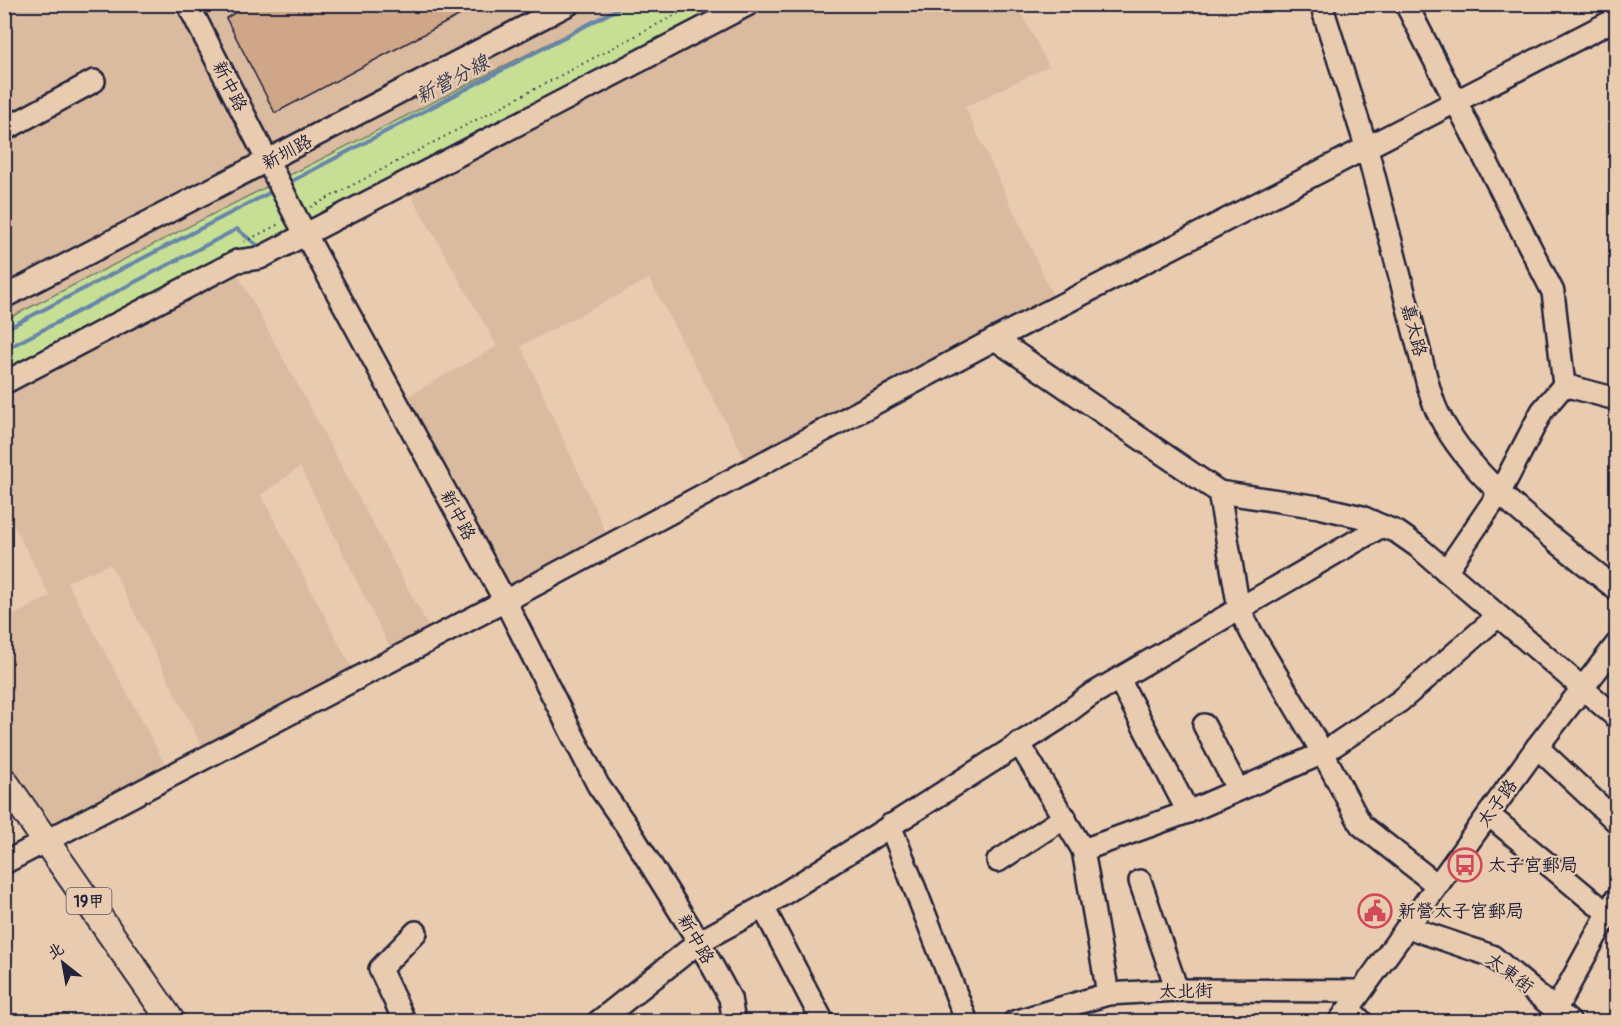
<svg xmlns="http://www.w3.org/2000/svg" width="1621" height="1026" viewBox="0 0 1621 1026" font-family="Pangolin,'LXGW WenKai TC',sans-serif">
  <style>
    .built { fill: #dabba0 }
    .green { fill: #c7df94; stroke: #748068; stroke-width: 1.5 }
    .lines { fill: none; stroke-linecap: round; stroke-linejoin: round }
    .stream { stroke: #6786a9; stroke-width: 4 }
    .building { fill: #d0a689; stroke: #22223b; stroke-width: 1.5 }
    .minor-casing { stroke: #22223b; stroke-width: 26 }
    .major-casing { stroke: #22223b; stroke-width: 30 }
    .path { stroke: #22223b; stroke-width: 2; stroke-dasharray: 1.5 4.5; stroke-linecap: butt }
    .minor { stroke: #e9ccb0; stroke-width: 21 }
    .major { stroke: #e9ccb0; stroke-width: 26 }
    .labels { text-anchor: middle; stroke-width: 4.5; stroke-linejoin: round; paint-order: stroke }
    .shield { fill: #e9ccb0; stroke: #5e555e; stroke-width: 1.5 }
    .shield-label { font-size: 16px; font-weight: bold; fill: #22223b }
    .street-label { font-size: 18px; fill: #22223b; stroke: #e9ccb0 }
    .poi-label { font-size: 18px; fill: #22223b; stroke: #e9ccb0; text-anchor: start }
    .water-label { font-size: 20px; font-style: italic; fill: #333b56; stroke: #e9ccb0 }
  </style>
  <rect width="100%" height="100%" fill="#e9ccb0"/>
  <filter id="ink" filterUnits="userSpaceOnUse"><feTurbulence type="fractalNoise" baseFrequency=".0167" numOctaves="2"/><feDisplacementMap in="SourceGraphic" scale="12" xChannelSelector="R" yChannelSelector="G"/><feConvolveMatrix kernelMatrix="1 2 1 2 8 2 1 2 1" color-interpolation-filters="sRGB"/></filter>
  <g filter="url(#ink)">
    <g class="built">
      <polygon points="5,5 624,5 5,320"/>
      <polygon points="770,5 1017,5 1049,66 965,107 1057,304 749,466 649,279 521,346 608,537 496,601 401,400 497,346 408,190"/>
      <polygon points="235,269 431,631 391,650 300,467 261,495 354,672 202,747 110,564 67,582 168,769 49,828 5,766 5,620 50,596 5,509 5,391"/>
    </g>
    <polygon class="green" points="624,5 770,5 408,190 235,269 5,391 5,320"/>
    <g class="lines">
      <g class="stream">
        <polyline points="292,181 627,4"/>
        <polyline points="4,330 271,192"/>
        <polyline points="4,350 237,229 258,246 272,240"/>
      </g>
    </g>
    <polygon class="building" points="250,4 481,4 275,113 226,18"/>
    <g class="lines">
      <defs>
        <g id="minor">
          <polyline points="188,4 295,215 505,601 598,785 626,825 699,942 730,998 734,1022"/>
          <path d="M 1321,4 L 1367,149 L 1428,385 C 1431,395 1434,406 1439,415 C 1474,485 1557,540 1616,589"/>
          <polyline points="1406,4 1553,292 1564,385 1616,399"/>
          <polyline points="4,130 94,81"/>
          <polyline points="4,297 569,4"/>
          <polyline points="995,339 1219,492 1319,507 1362,517 1382,526"/>
          <polyline points="4,383 237,261 260,258 749,4"/>
          <polyline points="1219,492 1239,609 1252,634 1323,753 1361,825 1437,885"/>
          <polyline points="1446,571 1500,492 1542,411 1564,385"/>
          <polyline points="1119,679 1188,812"/>
          <polyline points="1204,725 1238,790"/>
          <polyline points="1019,743 1083,850 1188,812 1323,753 1400,701 1498,616"/>
          <polyline points="1537,747 1616,821"/>
          <polyline points="1489,815 1597,905"/>
          <polyline points="890,825 967,1022"/>
          <polyline points="1083,850 1108,994"/>
          <polyline points="998,861 1065,817"/>
          <polyline points="4,863 505,601 995,339 1616,19"/>
          <polyline points="1140,881 1177,990"/>
          <polyline points="763,907 823,1022"/>
          <polyline points="1407,927 1492,956 1570,1022"/>
          <polyline points="1349,1009 1362,1022"/>
          <polyline points="1556,1009 1616,899"/>
          <polyline points="405,1022 380,969 416,932"/>
          <polyline points="598,1022 699,942 763,907 1057,720 1089,696 1382,526 1397,532 1417,546 1616,717"/>
          <polyline points="1014,1022 1108,994 1177,990 1361,991"/>
          <polyline points="1339,1022 1537,747 1616,645"/>
        </g>
        <polyline id="major" points="4,781 172,1022"/>
      </defs>
      <use href="#minor" class="minor-casing"/>
      <use href="#major" class="major-casing"/>
      <g class="path">
        <polyline points="311,207 696,4"/>
        <polyline points="244,242 279,224"/>
      </g>
      <use href="#minor" class="minor"/>
      <use href="#major" class="major"/>
    </g>
  </g>
  <defs>
    <symbol id="bus-ring" viewBox="-11 -11 22 22"><circle r="9.5" fill="#e9ccb0" stroke="#d1495b" stroke-width="1.5"/><path d="M-5-6H5V4H4V6H2V4H-2V6H-4V4H-5ZM-3.5-4V0h7V-4ZM-3.5 1.2v1.5H-2V1.2ZM2 1.2v1.5H3.5V1.2Z" fill="#d1495b"/></symbol>
    <symbol id="civic-ring" viewBox="-11 -11 22 22"><circle r="9.5" fill="#e9ccb0" stroke="#d1495b" stroke-width="1.5"/><path d="M-.6-6.5H3V-4.5H.6V-3L4-1V1h2V6H-6V1h2V-1L-.6-3ZM-1.2 2.5V6h2.4V2.5Z" fill="#d1495b"/></symbol>
  </defs>
  <g fill-rule="evenodd">
    <use href="#bus-ring" x="1446" y="846" width="38" height="38"/>
    <use href="#civic-ring" x="1356" y="892" width="38" height="38"/>
  </g>
  <g class="labels">
    <rect class="shield" x="66.5" y="888" width="45" height="26" rx="4.5"/>
    <g class="shield-label">
      <text x="89" y="907">19甲</text>
    </g>
    <g class="street-label">
      <text transform="translate(230 86) rotate(63)" y="6">新中路</text>
      <text transform="translate(287 152) rotate(-28)" y="6">新圳路</text>
      <text transform="translate(1414 330) rotate(75)" y="6">嘉太路</text>
      <text transform="translate(458 515) rotate(62)" y="6">新中路</text>
      <text transform="translate(1497 803) rotate(-54)" y="6">太子路</text>
      <text transform="translate(696 939) rotate(60)" y="6">新中路</text>
      <text transform="translate(1510 973) rotate(37)" y="6">太東街</text>
      <text transform="translate(1186 991) rotate(-1)" y="6">太北街</text>
    </g>
    <g class="poi-label">
      <text x="1488" y="871">太子宮郵局</text>
      <text x="1398" y="917">新營太子宮郵局</text>
    </g>
    <g class="water-label">
      <text transform="translate(452 79) rotate(-28)" y="7">新營分線</text>
    </g>
  </g>
  <rect width="1621" height="1026" fill="none" stroke="#e9ccb0" stroke-width="24"/>
  <rect x="12" y="12" width="1597" height="1002" fill="none" stroke="#22223b" stroke-width="2" filter="url(#ink)"/>
  <g transform="translate(63 963) rotate(329)" stroke="#e9ccb0" stroke-width="4.5" paint-order="stroke">
  <path d="M0-4.5L10 22L0 15L-10 22Z" fill="#22223b"/>
  <text y="-9" font-size="16" font-weight="bold" text-anchor="middle" fill="#22223b">北</text>
  </g>
</svg>
